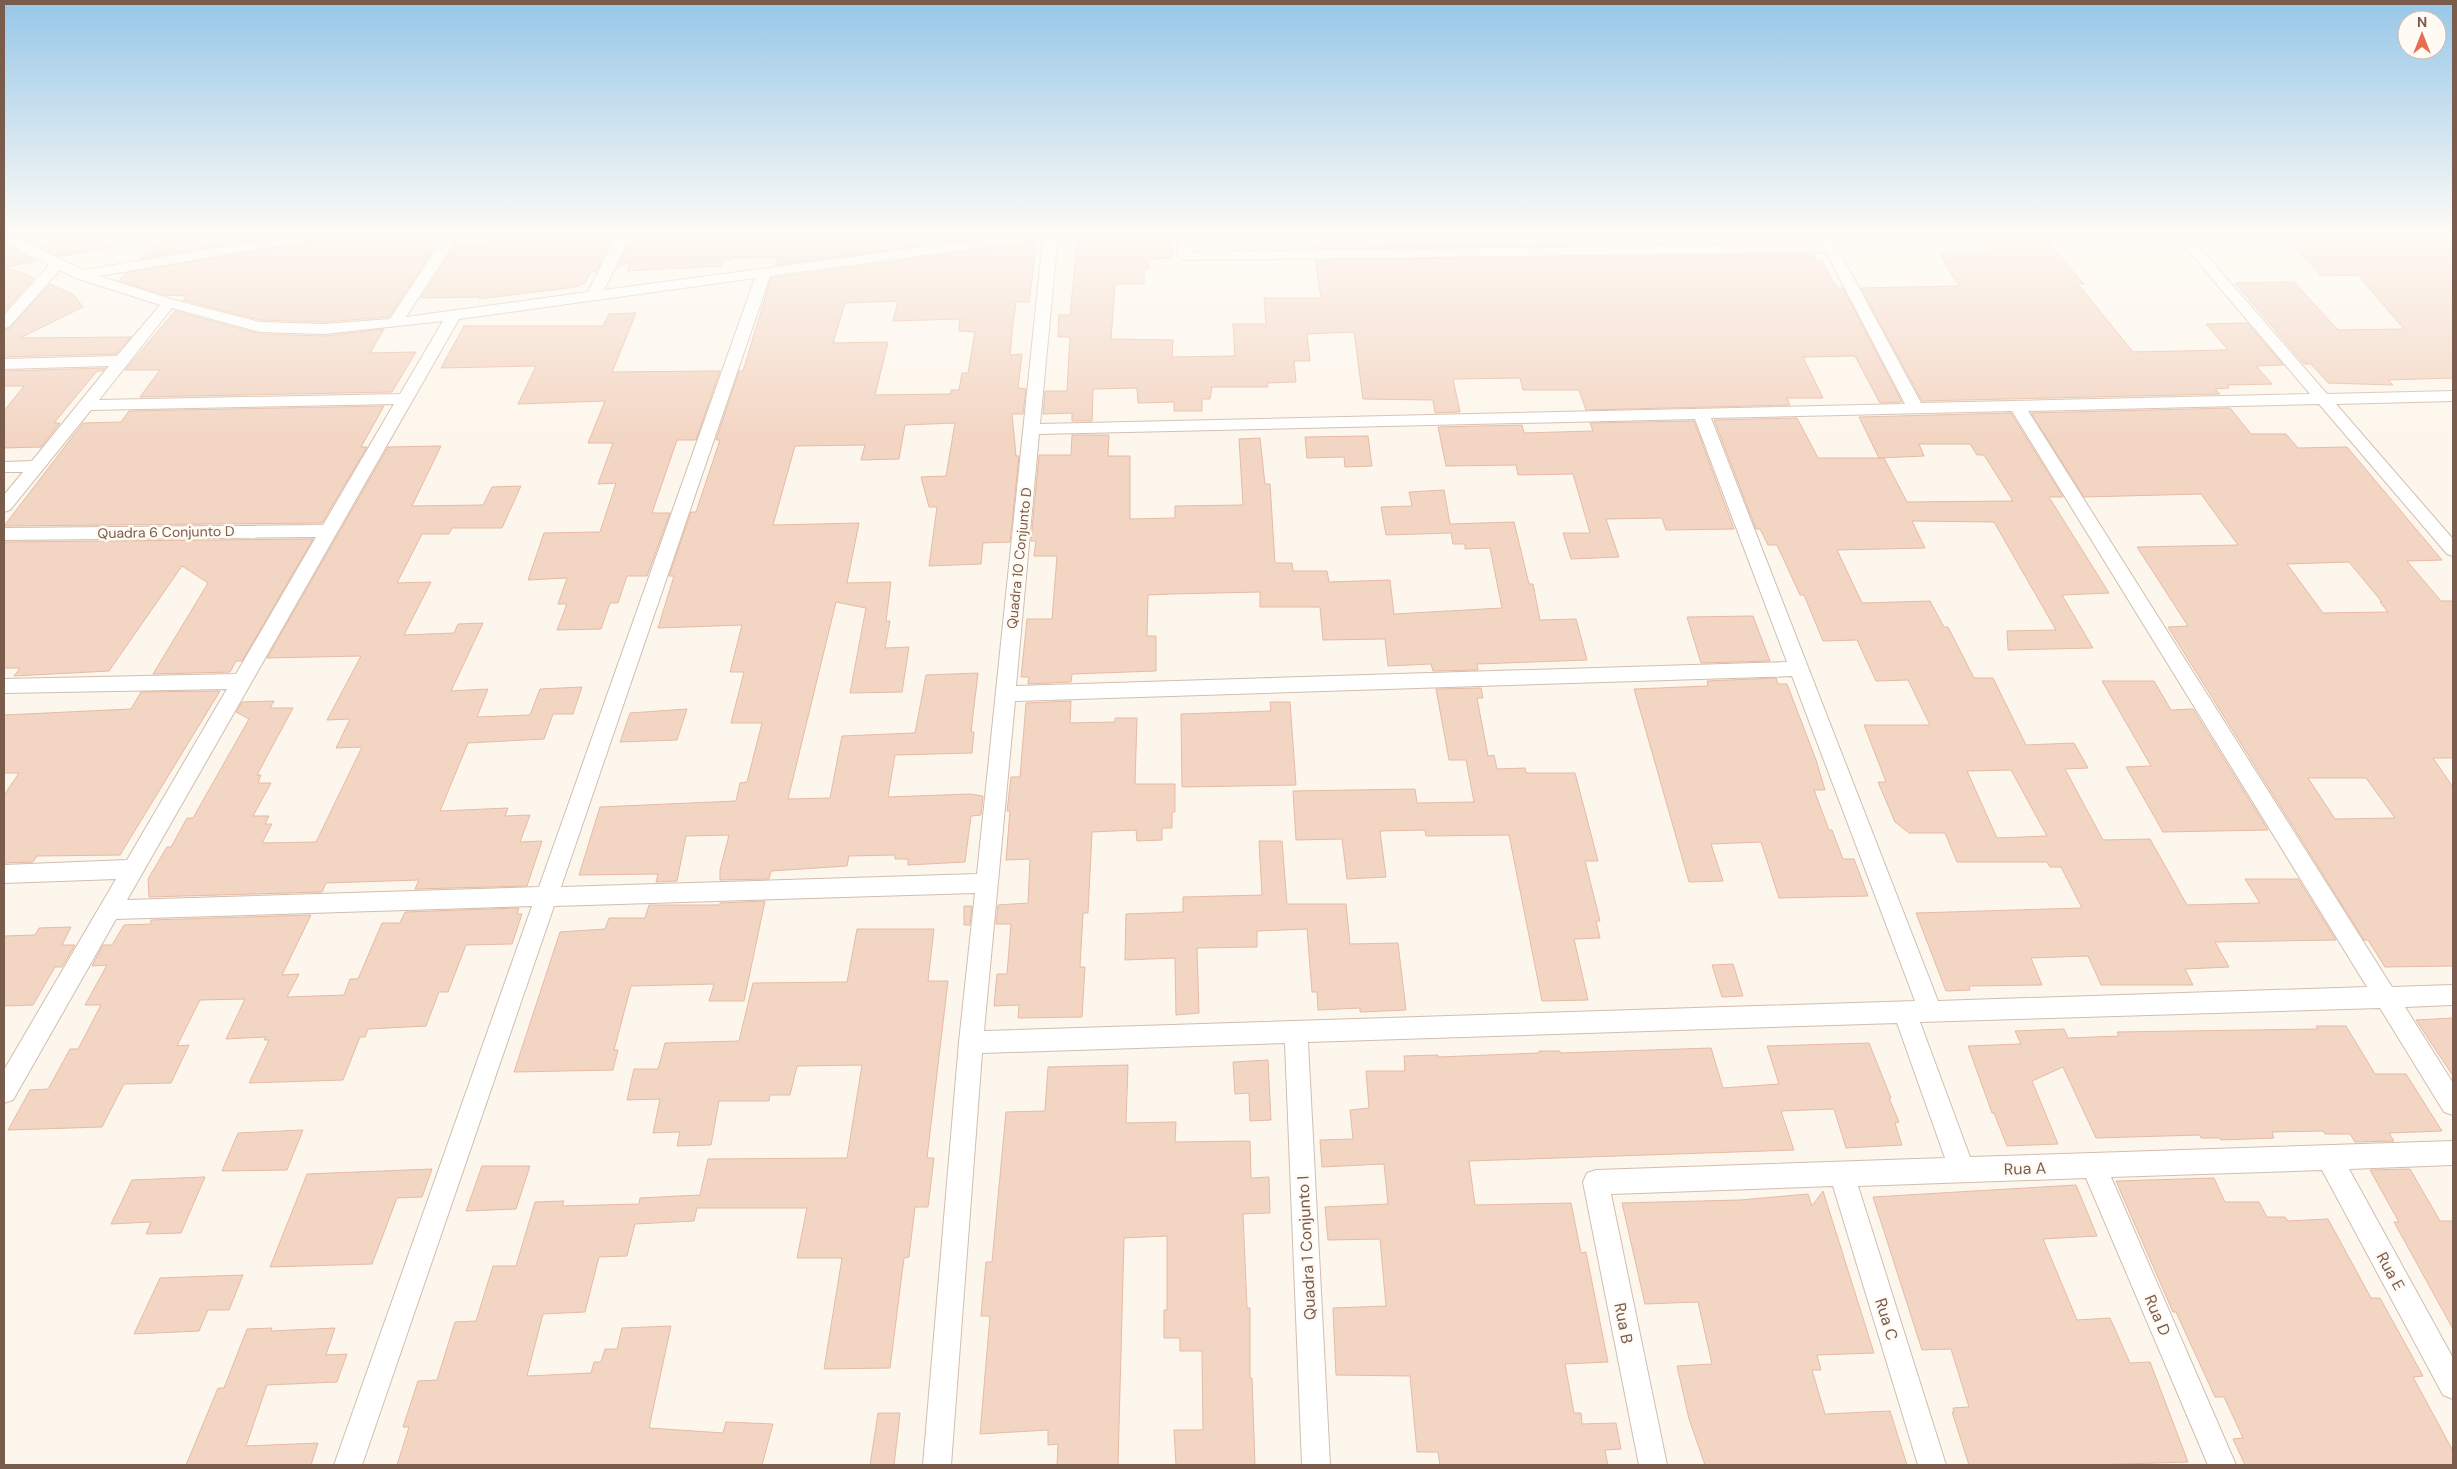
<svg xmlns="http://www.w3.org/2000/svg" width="2457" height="1469" viewBox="0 0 2457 1469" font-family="'DM Sans',sans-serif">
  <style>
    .building { fill: #f3d5c3; stroke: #e6bba3; fill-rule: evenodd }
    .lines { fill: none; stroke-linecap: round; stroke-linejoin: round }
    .minor-casing { stroke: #d1beb0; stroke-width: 2 }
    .minor { fill: #fff; fill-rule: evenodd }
    .labels { text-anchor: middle; stroke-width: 5; stroke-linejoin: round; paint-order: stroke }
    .street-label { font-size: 14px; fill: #7a5c4d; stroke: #fffaf3 }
    .near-street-label { font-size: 16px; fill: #7a5c4d; stroke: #fffaf3 }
  </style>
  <rect width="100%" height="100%" fill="#fdf6ec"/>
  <g class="building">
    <polygon points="12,234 127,234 128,244 60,257"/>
    <polygon points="162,234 292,234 139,259"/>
    <polygon points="353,234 439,234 433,243 438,243 389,317 324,322 260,320 183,300 187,296 164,295 119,281 126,273"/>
    <polygon points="512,234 615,234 596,272 591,272 585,283 576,287 479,299 480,297 421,298 456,243 483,243 485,239 509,238"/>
    <polygon points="633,234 1010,234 775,265 778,257 733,258 732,260 723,260 721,266 627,271 631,261 617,268"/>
    <polygon points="1091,234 1171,234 1173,258 1147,259 1149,269 1144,269 1144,284 1115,284 1111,339 1173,340 1172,357 1235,356 1233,324 1266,324 1264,298 1321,298 1315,260 1813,254 1816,261 1822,261 1837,288 1843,288 1902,402 1880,403 1855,356 1803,357 1823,398 1787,398 1790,405 1586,410 1579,390 1523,390 1520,378 1453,379 1460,412 1435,413 1433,400 1363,399 1354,332 1307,334 1310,361 1294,361 1296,382 1267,383 1268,387 1212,387 1210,399 1202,399 1202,411 1174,411 1174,402 1138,403 1137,388 1093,389 1092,421 1072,421 1072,413 1043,414 1045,391 1067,391 1070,337 1058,337 1059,315 1070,315 1078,235"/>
    <polygon points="1310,234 1392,234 1396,242 1438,242 1436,234 1802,234 1807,242 1313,249"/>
    <polygon points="1975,234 2041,234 2084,284 2078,284 2133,352 2228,350 2206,324 2247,323 2283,365 2256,366 2272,384 2227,385 2229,388 2215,389 2220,394 1922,401 1861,288 1959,286 1939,254 1988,253"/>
    <polygon points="2281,234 2441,234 2453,245 2453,378 2388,380 2393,385 2328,383 2311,364 2304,364 2235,283 2294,282 2338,330 2404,329 2358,275 2322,276"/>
    <path d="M 1037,242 L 1029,302 L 1016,302 L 1013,323 L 1010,355 L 1022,354 L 1018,388 L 1026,389 L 1023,414 L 1012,414 L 1016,456 L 1019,456 L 1010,542 L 983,543 L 981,564 L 929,566 L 937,507 L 929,507 L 921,477 L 946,476 L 955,423 L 905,425 L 899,459 L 861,460 L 865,445 L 795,446 L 773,525 L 859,523 L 847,583 L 891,582 L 886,621 L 890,621 L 885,648 L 909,647 L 902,692 L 850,693 L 866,608 L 836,602 L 788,799 L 830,798 L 842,736 L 915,733 L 926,675 L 978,673 L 971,732 L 974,732 L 972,753 L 895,755 L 888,797 L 970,794 L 983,796 L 981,815 L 971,816 L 965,862 L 908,865 L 908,859 L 895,859 L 895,855 L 849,856 L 847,866 L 771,871 L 769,879 L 720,880 L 720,870 L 729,835 L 686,836 L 677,881 L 656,882 L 658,874 L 579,875 L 600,807 L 736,801 L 740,783 L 747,782 L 762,723 L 731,723 L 744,672 L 730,672 L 742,625 L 658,628 L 674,576 L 669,576 L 691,512 L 696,512 L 720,440 L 716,440 L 739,371 L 743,371 L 771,278 ZM 898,301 L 893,321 L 960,319 L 959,331 L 975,332 L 968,373 L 962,373 L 959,390 L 951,390 L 951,394 L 875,395 L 888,342 L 833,343 L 845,303 Z"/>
    <polygon points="4,244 37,261 6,267 34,278 4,312"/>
    <polygon points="50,284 74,295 83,307 20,338 131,337 116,354 4,357 4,330 10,328"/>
    <polygon points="175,311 260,334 324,336 384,329 370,353 416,352 392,392 140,397 160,370 125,370"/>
    <polygon points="636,313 612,372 720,371 696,440 677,440 652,513 670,513 647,576 627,576 618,603 610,603 601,629 557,630 567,604 558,604 567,578 528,580 544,533 600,532 616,483 598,484 613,443 588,443 605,401 518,404 536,366 441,368 464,326 603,326 609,314"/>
    <polygon points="105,368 103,371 97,371 54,423 60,423 41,447 4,448 4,411 24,386 4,386 4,371"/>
    <polygon points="384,406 361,447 367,447 322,523 4,526 83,423 121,422 129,411"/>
    <path d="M 2230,408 L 2251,434 L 2286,434 L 2298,448 L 2347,447 L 2442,560 L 2407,561 L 2441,601 L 2453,601 L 2453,758 L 2433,758 L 2453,787 L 2453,966 L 2385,967 L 2368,940 L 2364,940 L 2168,627 L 2188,626 L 2137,547 L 2238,545 L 2201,494 L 2084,497 L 2031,413 ZM 2349,562 L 2382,602 L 2380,602 L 2388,612 L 2323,613 L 2287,564 ZM 2308,778 L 2366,778 L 2395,818 L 2335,819 Z"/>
    <path d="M 2011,413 L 2063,497 L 2049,497 L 2109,593 L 2062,595 L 2093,648 L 2008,650 L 2007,631 L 2056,630 L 1994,522 L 1912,521 L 1925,548 L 1837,550 L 1862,603 L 1930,601 L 1944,627 L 1948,627 L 1974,678 L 1993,678 L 2026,745 L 2074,743 L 2088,768 L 2065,769 L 2103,840 L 2150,839 L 2187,905 L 2260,903 L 2245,879 L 2298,879 L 2336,940 L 2215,942 L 2229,967 L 2185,969 L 2193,985 L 2101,985 L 2088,956 L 2031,958 L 2042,985 L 1969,986 L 1970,990 L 1946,991 L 1916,913 L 2082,908 L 2061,867 L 2050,867 L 2047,862 L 1957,862 L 1945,833 L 1909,833 L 1895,822 L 1878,782 L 1886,782 L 1864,725 L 1930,725 L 1908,680 L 1876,681 L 1857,640 L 1823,641 L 1804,595 L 1800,595 L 1777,545 L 1768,545 L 1760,529 L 1756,529 L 1714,420 L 1797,418 L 1818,458 L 1884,458 L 1907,502 L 2013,501 L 1984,455 L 1977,455 L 1970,444 L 1919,444 L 1924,456 L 1879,458 L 1859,417 ZM 2011,770 L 2047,836 L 1997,838 L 1967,771 Z"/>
    <polygon points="1694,421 1734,529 1666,530 1662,518 1606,519 1619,557 1571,559 1563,533 1590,533 1573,474 1518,475 1516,465 1446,466 1438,427 1522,425 1524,433 1593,431 1590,423"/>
    <polygon points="1072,435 1109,435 1108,456 1130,456 1130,519 1175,518 1175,506 1243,505 1239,439 1260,438 1265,484 1270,484 1275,563 1292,563 1293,571 1327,571 1329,582 1390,580 1394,614 1502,608 1490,548 1465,549 1465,544 1453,544 1451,533 1386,535 1381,507 1412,506 1409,492 1444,490 1450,524 1514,522 1529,584 1533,584 1540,620 1576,619 1587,660 1477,664 1478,670 1433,671 1431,664 1388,666 1385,639 1323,640 1320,607 1260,607 1260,592 1171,594 1148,595 1147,636 1156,636 1156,671 1072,674 1071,682 1028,684 1029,677 1021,677 1027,619 1052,619 1057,556 1034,556 1036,541 1031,541 1039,455 1071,455"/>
    <polygon points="1368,436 1372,466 1345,467 1344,457 1307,458 1305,437"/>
    <polygon points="441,446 412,506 483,505 492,487 521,486 502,528 452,528 449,534 422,534 397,583 431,582 404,635 454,633 458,624 483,623 451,691 488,689 477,717 530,715 540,689 582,687 573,714 553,714 544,739 468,743 440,811 508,808 505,816 530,815 520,842 542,841 527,886 415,889 419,880 326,883 322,892 149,897 148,879 167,847 171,847 187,818 193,818 249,719 236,712 242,702 274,701 270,708 293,708 257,775 261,775 258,783 271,783 253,816 269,816 265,824 272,824 262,843 316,842 362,747 336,748 350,719 327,720 361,656 267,658 388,447"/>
    <polygon points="313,539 242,661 236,661 230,672 153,674 208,583 182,566 109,671 14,676 20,668 4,668 4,542"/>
    <polygon points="1753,616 1770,661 1701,663 1687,617"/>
    <polygon points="1776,678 1778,684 1787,684 1816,760 1825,790 1814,790 1829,830 1832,830 1843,859 1854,859 1868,896 1779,898 1761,842 1711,844 1723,881 1689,882 1634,689 1708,686 1707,681"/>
    <polygon points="2102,681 2154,681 2171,710 2193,709 2268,830 2163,832 2126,767 2151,766"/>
    <polygon points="1481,688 1483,698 1477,698 1488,756 1494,755 1497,769 1525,768 1526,773 1575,773 1598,861 1585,861 1600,921 1596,921 1600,938 1574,939 1588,1000 1542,1001 1509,835 1426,836 1425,830 1380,831 1386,877 1347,879 1342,839 1296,840 1293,791 1415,789 1417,803 1474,802 1466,760 1449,760 1436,689"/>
    <polygon points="220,691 120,855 37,856 33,862 4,863 4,795 19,773 4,773 4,715 131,709 141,692"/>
    <polygon points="1071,701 1070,723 1115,722 1115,718 1137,718 1135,784 1175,784 1175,812 1172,812 1172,828 1162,828 1162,840 1137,841 1136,830 1092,832 1088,913 1083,913 1080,967 1085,967 1082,1017 1018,1018 1019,1005 994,1006 997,974 1007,974 1011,924 996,924 998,905 1028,903 1030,859 1006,860 1010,811 1007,811 1011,777 1020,777 1026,703"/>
    <polygon points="1270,702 1290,702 1296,785 1182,787 1181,714 1271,711"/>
    <polygon points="687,709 677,740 620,742 630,713"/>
    <polygon points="1259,841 1282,841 1287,904 1346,904 1350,944 1398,943 1406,1010 1360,1012 1360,1008 1318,1010 1317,992 1312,992 1307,929 1257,931 1257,947 1197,948 1199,1013 1176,1015 1175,958 1125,960 1126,914 1183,912 1183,897 1262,895"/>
    <polygon points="765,901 744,1001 709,1001 714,984 631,986 614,1050 618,1050 613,1070 514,1072 560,932 605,929 609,918 645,918 649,905 720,905 720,903"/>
    <polygon points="964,906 972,906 970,925 964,925"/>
    <polygon points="519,908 517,914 522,914 512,944 466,945 448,992 439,992 426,1026 368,1029 365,1037 360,1037 343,1080 249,1083 269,1040 264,1040 266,1037 226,1039 245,999 200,1000 177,1046 189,1045 171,1083 124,1084 102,1127 8,1130 30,1090 48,1089 70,1049 78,1049 101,1005 85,1005 107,965 92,966 103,945 112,945 124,925 151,924 151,920 311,915 282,975 299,974 287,997 344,995 350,979 358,979 382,923 400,923 405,912"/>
    <polygon points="71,927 62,945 75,945 62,967 55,967 33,1005 4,1006 4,936 35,935 39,928"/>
    <polygon points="857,929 934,929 928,981 948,981 927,1158 934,1158 928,1207 915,1207 909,1257 904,1258 890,1368 824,1369 842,1258 797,1258 807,1208 697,1208 694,1221 635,1224 627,1256 599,1257 585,1312 543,1314 527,1376 591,1373 594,1362 601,1362 605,1349 617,1349 622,1328 671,1326 649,1428 723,1433 726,1422 773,1424 762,1465 397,1465 409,1427 403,1427 418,1381 437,1380 455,1322 476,1321 493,1266 516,1266 535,1202 564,1201 562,1206 639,1204 640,1198 700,1195 708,1159 847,1158 862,1065 797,1066 790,1095 770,1095 769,1101 719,1101 711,1145 677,1146 680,1132 653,1133 660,1099 627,1100 634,1069 658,1069 665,1043 739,1041 753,983 847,982"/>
    <polygon points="1733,964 1743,996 1722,997 1712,965"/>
    <polygon points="2453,1018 2453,1076 2416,1020"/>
    <polygon points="2316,1026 2346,1026 2375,1074 2406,1074 2442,1131 2389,1133 2394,1141 2355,1142 2350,1134 2325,1134 2323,1131 2272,1132 2274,1138 2221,1140 2220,1138 2201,1138 2200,1135 2096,1138 2063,1067 2032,1081 2058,1144 2007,1146 1994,1113 1992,1113 1968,1046 2021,1044 2015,1031 2064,1029 2068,1038 2119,1036 2117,1032 2318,1029"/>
    <polygon points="1869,1043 1891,1098 1889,1098 1899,1122 1895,1123 1902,1145 1846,1148 1834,1109 1781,1111 1794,1150 1469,1161 1475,1205 1571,1203 1581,1253 1586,1252 1608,1362 1565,1364 1574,1413 1581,1413 1582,1424 1616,1423 1621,1449 1605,1450 1608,1465 1440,1465 1438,1452 1417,1452 1410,1376 1336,1375 1333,1308 1386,1306 1380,1239 1328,1240 1325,1207 1388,1204 1384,1164 1322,1167 1320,1140 1353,1139 1350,1110 1369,1108 1366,1071 1405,1071 1404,1056 1438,1055 1438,1057 1539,1053 1539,1051 1560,1051 1560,1053 1711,1048 1723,1088 1779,1084 1767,1046"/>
    <polygon points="1268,1060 1271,1120 1250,1121 1249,1093 1235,1094 1233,1062"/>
    <polygon points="1128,1065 1126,1123 1176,1122 1175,1142 1250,1141 1251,1178 1269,1177 1270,1213 1243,1214 1247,1308 1250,1308 1250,1378 1252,1378 1255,1465 1176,1465 1174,1430 1203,1430 1202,1351 1180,1351 1180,1338 1164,1338 1164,1310 1167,1310 1167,1236 1124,1238 1118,1465 1057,1465 1058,1444 1048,1445 1048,1430 980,1434 990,1316 981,1316 986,1262 992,1262 1006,1112 1045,1111 1048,1067"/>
    <polygon points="303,1130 287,1170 222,1171 238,1133"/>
    <polygon points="482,1166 530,1166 516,1209 466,1211"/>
    <polygon points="432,1169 422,1197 397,1198 372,1264 270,1267 307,1174"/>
    <polygon points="2410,1169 2440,1221 2453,1221 2453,1329 2394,1222 2399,1222 2370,1170"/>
    <polygon points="205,1177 181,1233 146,1234 151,1222 111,1224 132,1180"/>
    <polygon points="2214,1178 2225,1202 2259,1202 2267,1217 2285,1217 2288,1221 2328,1219 2371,1298 2380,1298 2423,1376 2413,1377 2453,1451 2453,1465 2245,1465 2233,1439 2243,1438 2224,1397 2215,1397 2176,1312 2173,1312 2116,1181"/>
    <polygon points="2076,1185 2097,1236 2043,1239 2077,1320 2110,1318 2130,1363 2150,1362 2188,1462 2092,1465 1969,1465 1952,1412 1954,1412 1953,1408 1969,1407 1951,1349 1922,1350 1873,1197"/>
    <polygon points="1823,1191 1874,1353 1817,1355 1821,1370 1812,1370 1825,1414 1890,1411 1907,1465 1705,1465 1689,1419 1677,1366 1712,1364 1698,1302 1645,1304 1622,1203 1740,1200 1808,1194 1812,1206"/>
    <polygon points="243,1275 229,1310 208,1310 199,1331 134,1334 160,1278"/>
    <polygon points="272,1328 271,1331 335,1328 326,1355 347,1354 337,1382 267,1385 246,1446 318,1443 311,1465 186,1465 218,1388 224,1388 247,1329"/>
    <polygon points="878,1413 900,1413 894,1465 870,1465"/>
  </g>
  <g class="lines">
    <defs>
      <path id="minor" d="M 4,234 L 9,234 L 83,270 L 301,234 L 331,234 L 329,237 L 324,238 L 99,276 L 174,300 L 260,322 L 324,324 L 390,319 L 446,234 L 460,234 L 406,317 L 588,292 L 617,234 L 631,234 L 604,290 L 1021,234 L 1058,234 L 1040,424 L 1905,404 L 1826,252 L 1185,260 L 1178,256 L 1177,234 L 1191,234 L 1192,252 L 1821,244 L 1816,234 L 1830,234 L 1921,403 L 2310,394 L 2174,234 L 2188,234 L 2327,394 L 2453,391 L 2453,401 L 2336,404 L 2453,539 L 2453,556 L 2447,554 L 2319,404 L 2028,411 L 2392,987 L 2453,985 L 2453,1005 L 2405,1007 L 2453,1083 L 2453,1115 L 2444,1112 L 2380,1008 L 1920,1022 L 1970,1157 L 2453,1141 L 2453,1165 L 2349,1169 L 2453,1358 L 2453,1399 L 2443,1395 L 2322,1170 L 2111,1177 L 2236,1465 L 2208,1465 L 2086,1178 L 1858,1186 L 1946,1465 L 1918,1465 L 1833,1186 L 1611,1194 L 1667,1465 L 1639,1465 L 1583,1182 L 1587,1173 L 1596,1170 L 1945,1158 L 1897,1023 L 1308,1042 L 1330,1465 L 1302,1465 L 1285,1043 L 982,1053 L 951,1465 L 923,1465 L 959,1042 L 975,893 L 554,906 L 362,1465 L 334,1465 L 532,906 L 116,919 L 13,1100 L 4,1103 L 4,1070 L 116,879 L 4,883 L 4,865 L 127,860 L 227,689 L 4,693 L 4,679 L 236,674 L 316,537 L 4,540 L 4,528 L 323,525 L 394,404 L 91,410 L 10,510 L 4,512 L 4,495 L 23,472 L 4,472 L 4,462 L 32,461 L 109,366 L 4,369 L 4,359 L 117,356 L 160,305 L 76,278 L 60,270 L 9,327 L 4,328 L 4,315 L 49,265 L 4,242 ZM 1043,239 L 977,874 L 561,887 L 770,276 ZM 755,278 L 539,887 L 127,900 L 459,319 ZM 172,308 L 260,332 L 324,334 L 443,321 L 400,394 L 99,400 ZM 2012,411 L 2367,987 L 1938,1001 L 1711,418 ZM 1695,419 L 1787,662 L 1016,686 L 1039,434 ZM 1792,676 L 1915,1001 L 984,1031 L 1015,701 Z"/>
    </defs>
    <use href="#minor" class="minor-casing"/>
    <use href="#minor" class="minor"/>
  </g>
  <linearGradient id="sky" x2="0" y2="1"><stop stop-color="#97c7e8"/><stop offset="0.53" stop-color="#fefbf6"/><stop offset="1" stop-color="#fefbf6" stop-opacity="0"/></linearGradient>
  <rect width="2457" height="439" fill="url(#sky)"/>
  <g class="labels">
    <g class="street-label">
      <text transform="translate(166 532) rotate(-1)" y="5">Quadra 6 Conjunto D</text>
      <text transform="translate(1019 558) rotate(-84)" y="5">Quadra 10 Conjunto D</text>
    </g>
    <g class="near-street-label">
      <text transform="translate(2025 1168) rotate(-2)" y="6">Rua A</text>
      <text transform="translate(1306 1248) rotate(-93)" y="6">Quadra 1 Conjunto I</text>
      <text transform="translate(2391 1271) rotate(61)" y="6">Rua E</text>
      <text transform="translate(2158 1315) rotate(67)" y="6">Rua D</text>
      <text transform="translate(1887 1319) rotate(73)" y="6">Rua C</text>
      <text transform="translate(1624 1323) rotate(79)" y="6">Rua B</text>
    </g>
  </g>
  <rect width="2457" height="1469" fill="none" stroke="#7a5c4d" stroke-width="10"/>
  <g transform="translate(2422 35)"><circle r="24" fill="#fffaf3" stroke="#cabbb1"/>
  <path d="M0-4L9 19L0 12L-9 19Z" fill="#e76f51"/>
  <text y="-8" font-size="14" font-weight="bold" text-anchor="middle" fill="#7a5c4d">N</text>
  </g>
</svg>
